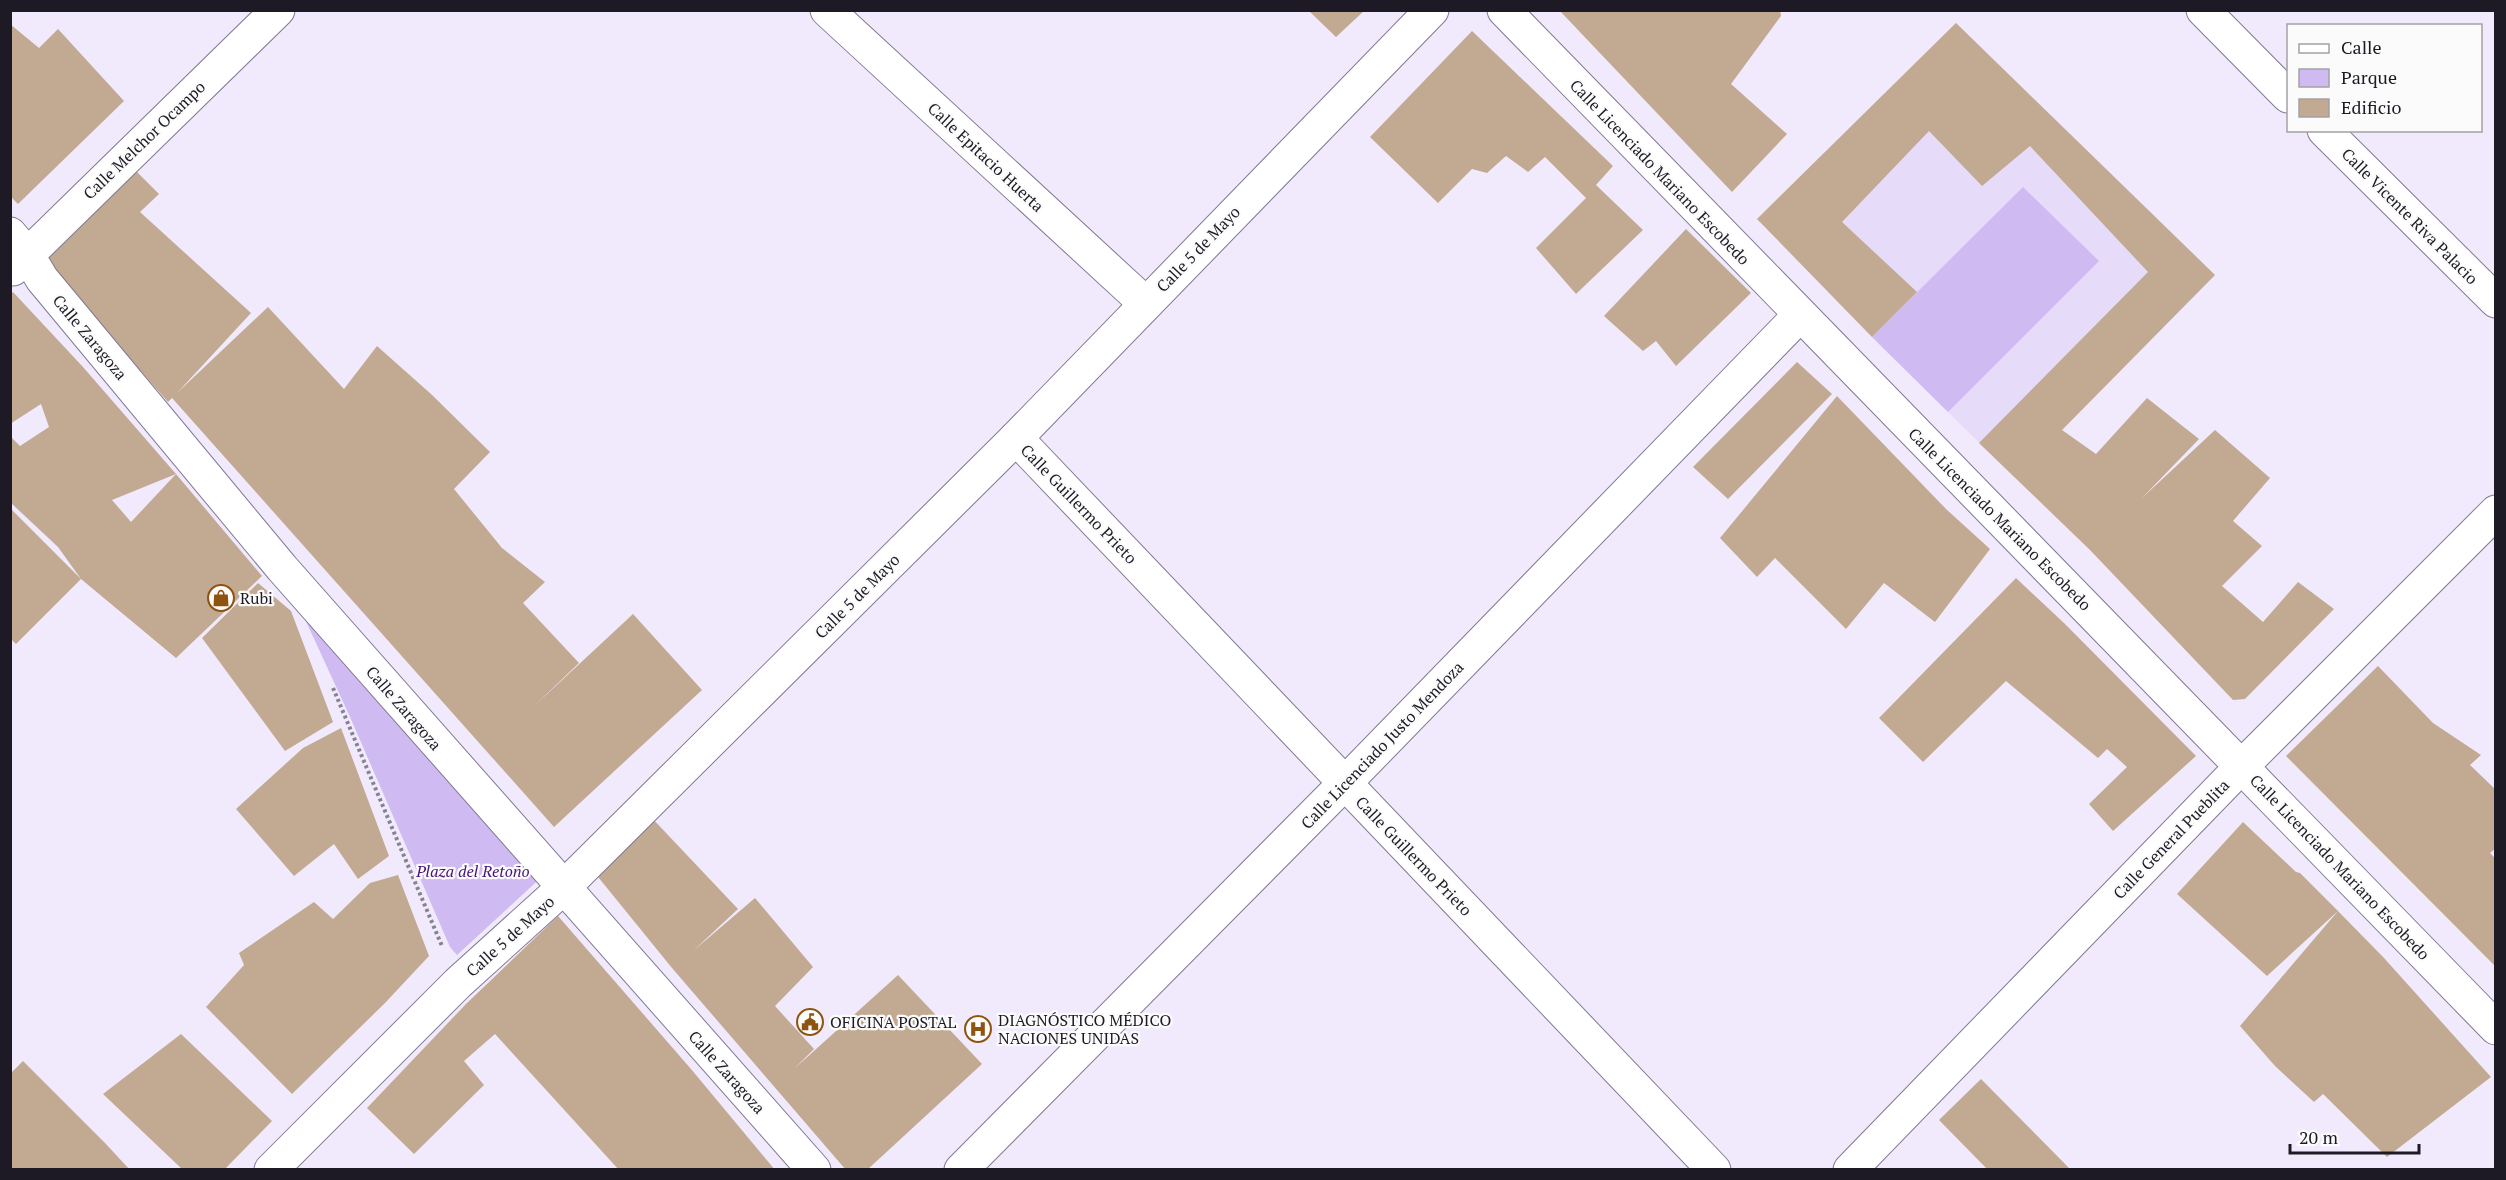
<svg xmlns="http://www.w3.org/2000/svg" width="2506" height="1180" viewBox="0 0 2506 1180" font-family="'PT Serif',serif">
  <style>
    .built { fill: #e6dbf9 }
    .green { fill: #cfbaf1 }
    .building { fill: #c2a992 }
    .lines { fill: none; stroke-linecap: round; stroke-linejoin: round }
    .minor-casing { stroke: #827893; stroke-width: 35 }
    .major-casing { stroke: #827893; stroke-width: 35 }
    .path { stroke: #878291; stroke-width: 4; stroke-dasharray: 3 3; stroke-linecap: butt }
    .minor { stroke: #fff; stroke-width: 33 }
    .major { stroke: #fff; stroke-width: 33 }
    .labels { text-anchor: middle; stroke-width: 4.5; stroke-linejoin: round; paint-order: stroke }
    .street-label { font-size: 16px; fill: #1e1a25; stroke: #fbfbfb }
    .poi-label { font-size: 16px; fill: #1e1a25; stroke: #fbfbfb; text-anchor: start }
    .park-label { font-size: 16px; font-style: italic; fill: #49127a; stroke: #fbfbfb }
  </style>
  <rect width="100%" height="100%" fill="#f1eafd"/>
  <polygon class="built" points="1956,23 2215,275 2015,478 1872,337 1757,219"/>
  <g class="green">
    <polygon points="2023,187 2099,261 1948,412 1872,337"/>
    <polygon points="282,569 545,874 457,955 450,947 350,717"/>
  </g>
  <g class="building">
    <polygon points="1308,10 1365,10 1336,37"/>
    <polygon points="1559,10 1780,10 1781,16 1731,84 1787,134 1732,192"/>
    <polygon points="1956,23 2215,275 2062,430 2096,454 2147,398 2199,439 2142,498 2215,430 2270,478 2233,521 2262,546 2222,586 2263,622 2298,582 2334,609 2245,699 2233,700 2090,550 1979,443 2148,272 2030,146 1982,186 1929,131 1842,222 1917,292 1872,337 1757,219"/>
    <polygon points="10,24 39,48 58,29 124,101 18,204 10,196"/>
    <polygon points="1472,31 1613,166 1596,185 1643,230 1576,294 1536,248 1586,198 1545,157 1528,172 1506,156 1487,173 1472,169 1438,203 1370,137"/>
    <polygon points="128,163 159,194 140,212 251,313 178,392 268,307 344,389 377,346 431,394 490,452 454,489 502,548 545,582 523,603 579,663 532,708 633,614 702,690 554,827 172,398 168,402 48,265 48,239"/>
    <polygon points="1686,229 1751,293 1676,366 1656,341 1643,351 1604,316"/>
    <polygon points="13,292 83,367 176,474 112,500 131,522 176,474 262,576 176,658 81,579 16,644 10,638 10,508 81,579 58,547 10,502 10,436 20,446 49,427 41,404 10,424 10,295"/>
    <polygon points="1797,362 1832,394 1728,499 1693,467"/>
    <polygon points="1837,396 1946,509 1990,549 1935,622 1884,583 1846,629 1775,558 1757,577 1720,538"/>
    <polygon points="2016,578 2065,624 2196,756 2113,831 2089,804 2127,767 2107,749 2098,758 2006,681 1923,762 1879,718"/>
    <polygon points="258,583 291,611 333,722 285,751 202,638"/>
    <polygon points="2378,666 2433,723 2481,755 2470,765 2496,790 2496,848 2490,853 2496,859 2496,967 2286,756"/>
    <polygon points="341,728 389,856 358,879 334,844 294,876 236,809 303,748"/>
    <polygon points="650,816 738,909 693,951 755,898 813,967 775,1006 814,1049 794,1069 898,975 982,1064 867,1170 846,1170 672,968 594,872"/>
    <polygon points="2243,822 2296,872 2300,873 2338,911 2384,958 2491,1077 2387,1157 2323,1094 2314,1102 2275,1066 2240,1026 2338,911 2267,976 2177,894"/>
    <polygon points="398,875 429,956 385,1003 292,1094 206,1007 244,965 239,953 314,902 333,919 370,883"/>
    <polygon points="558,916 691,1069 775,1170 619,1170 495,1034 464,1061 484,1085 414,1154 367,1108 466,1004"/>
    <polygon points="181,1034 272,1121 224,1170 183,1170 103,1094"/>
    <polygon points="23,1061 105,1143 130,1170 10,1170 10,1074"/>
    <polygon points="1981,1079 2071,1170 1988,1170 1939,1120"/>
  </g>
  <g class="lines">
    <defs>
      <g id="minor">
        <polyline points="827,10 1145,303"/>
        <polyline points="2203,10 2288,96"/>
        <polyline points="2324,130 2496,301"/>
        <polyline points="10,234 27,254 42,279 282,568 814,1170"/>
        <polyline points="13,269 278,10"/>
        <polyline points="1016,438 1714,1170"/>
        <polyline points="271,1170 458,983 563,888 1016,438 1432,10"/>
        <polyline points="961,1170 1344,784 1799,316"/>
        <polyline points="1850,1170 2242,766 2496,512"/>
      </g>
      <path id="major" d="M 1504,10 C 1833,351 2167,687 2496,1028"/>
    </defs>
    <use href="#minor" class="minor-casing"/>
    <use href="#major" class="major-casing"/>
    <polyline class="path" points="333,688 442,946"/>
    <use href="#minor" class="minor"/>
    <use href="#major" class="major"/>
  </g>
  <defs>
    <symbol id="shop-ring" viewBox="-11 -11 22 22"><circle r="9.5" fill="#fbfbfb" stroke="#8e540f" stroke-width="1.5"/><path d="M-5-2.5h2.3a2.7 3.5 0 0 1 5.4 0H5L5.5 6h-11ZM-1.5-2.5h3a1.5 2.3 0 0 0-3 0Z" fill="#8e540f"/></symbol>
    <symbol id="civic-ring" viewBox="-11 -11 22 22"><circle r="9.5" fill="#fbfbfb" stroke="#8e540f" stroke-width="1.5"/><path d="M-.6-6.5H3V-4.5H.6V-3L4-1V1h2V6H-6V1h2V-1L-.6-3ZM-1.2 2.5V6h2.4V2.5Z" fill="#8e540f"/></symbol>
    <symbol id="hospital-ring" viewBox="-11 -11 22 22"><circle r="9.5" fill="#fbfbfb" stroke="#8e540f" stroke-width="1.5"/><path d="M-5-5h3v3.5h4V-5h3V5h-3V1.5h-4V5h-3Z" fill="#8e540f"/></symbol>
  </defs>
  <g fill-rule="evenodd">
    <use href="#shop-ring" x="206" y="583" width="30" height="30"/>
    <use href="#civic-ring" x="795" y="1007" width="30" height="30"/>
    <use href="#hospital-ring" x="963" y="1014" width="30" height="30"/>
  </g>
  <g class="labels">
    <g class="street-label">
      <text transform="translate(144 140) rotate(-44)" y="6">Calle Melchor Ocampo</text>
      <text transform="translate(986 157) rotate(43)" y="6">Calle Epitacio Huerta</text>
      <text transform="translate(1660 172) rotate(46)" y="6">Calle Licenciado Mariano Escobedo</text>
      <text transform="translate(2410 216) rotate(45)" y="6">Calle Vicente Riva Palacio</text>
      <text transform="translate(1198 249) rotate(-46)" y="6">Calle 5 de Mayo</text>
      <text transform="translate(90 337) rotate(50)" y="6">Calle Zaragoza</text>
      <text transform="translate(1079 504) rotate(46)" y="6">Calle Guillermo Prieto</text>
      <text transform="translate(2000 519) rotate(45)" y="6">Calle Licenciado Mariano Escobedo</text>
      <text transform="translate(857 596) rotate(-45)" y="6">Calle 5 de Mayo</text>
      <text transform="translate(404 708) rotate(49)" y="6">Calle Zaragoza</text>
      <text transform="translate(1382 745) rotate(-46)" y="6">Calle Licenciado Justo Mendoza</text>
      <text transform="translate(2171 839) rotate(-46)" y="6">Calle General Pueblita</text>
      <text transform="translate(1414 856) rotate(46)" y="6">Calle Guillermo Prieto</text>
      <text transform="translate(2340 867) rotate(46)" y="6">Calle Licenciado Mariano Escobedo</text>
      <text transform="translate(510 936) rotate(-42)" y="6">Calle 5 de Mayo</text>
      <text transform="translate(727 1072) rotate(48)" y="6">Calle Zaragoza</text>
    </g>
    <g class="poi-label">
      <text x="240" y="604">Rubi</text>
      <text x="998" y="1026">DIAGNÓSTICO MÉDICO<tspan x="998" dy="18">NACIONES UNIDAS</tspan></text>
      <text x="830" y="1028">OFICINA POSTAL</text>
    </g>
    <g class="park-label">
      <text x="473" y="877">Plaza del Retoño</text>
    </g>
  </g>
  <rect width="2506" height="1180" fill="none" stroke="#1e1a25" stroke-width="24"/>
  <rect x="2287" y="24" width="195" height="108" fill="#fbfbfb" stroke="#a3a1a5" stroke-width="1.5"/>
  <rect x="2299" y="44" width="30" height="9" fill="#ffffff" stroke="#a3a1a5" stroke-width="1.5"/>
  <text x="2341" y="54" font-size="18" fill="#1e1a25">Calle</text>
  <rect x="2299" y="69" width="30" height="18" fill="#cfbaf1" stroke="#a3a1a5" stroke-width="1.5"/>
  <text x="2341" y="84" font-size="18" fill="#1e1a25">Parque</text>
  <rect x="2299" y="99" width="30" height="18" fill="#c2a992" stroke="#a3a1a5" stroke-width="1.5"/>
  <text x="2341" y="114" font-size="18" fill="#1e1a25">Edificio</text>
  <path d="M2290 1144v9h129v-9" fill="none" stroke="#1e1a25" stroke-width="3"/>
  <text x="2299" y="1144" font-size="18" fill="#1e1a25" stroke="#fbfbfb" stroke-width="4.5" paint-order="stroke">20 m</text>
</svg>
